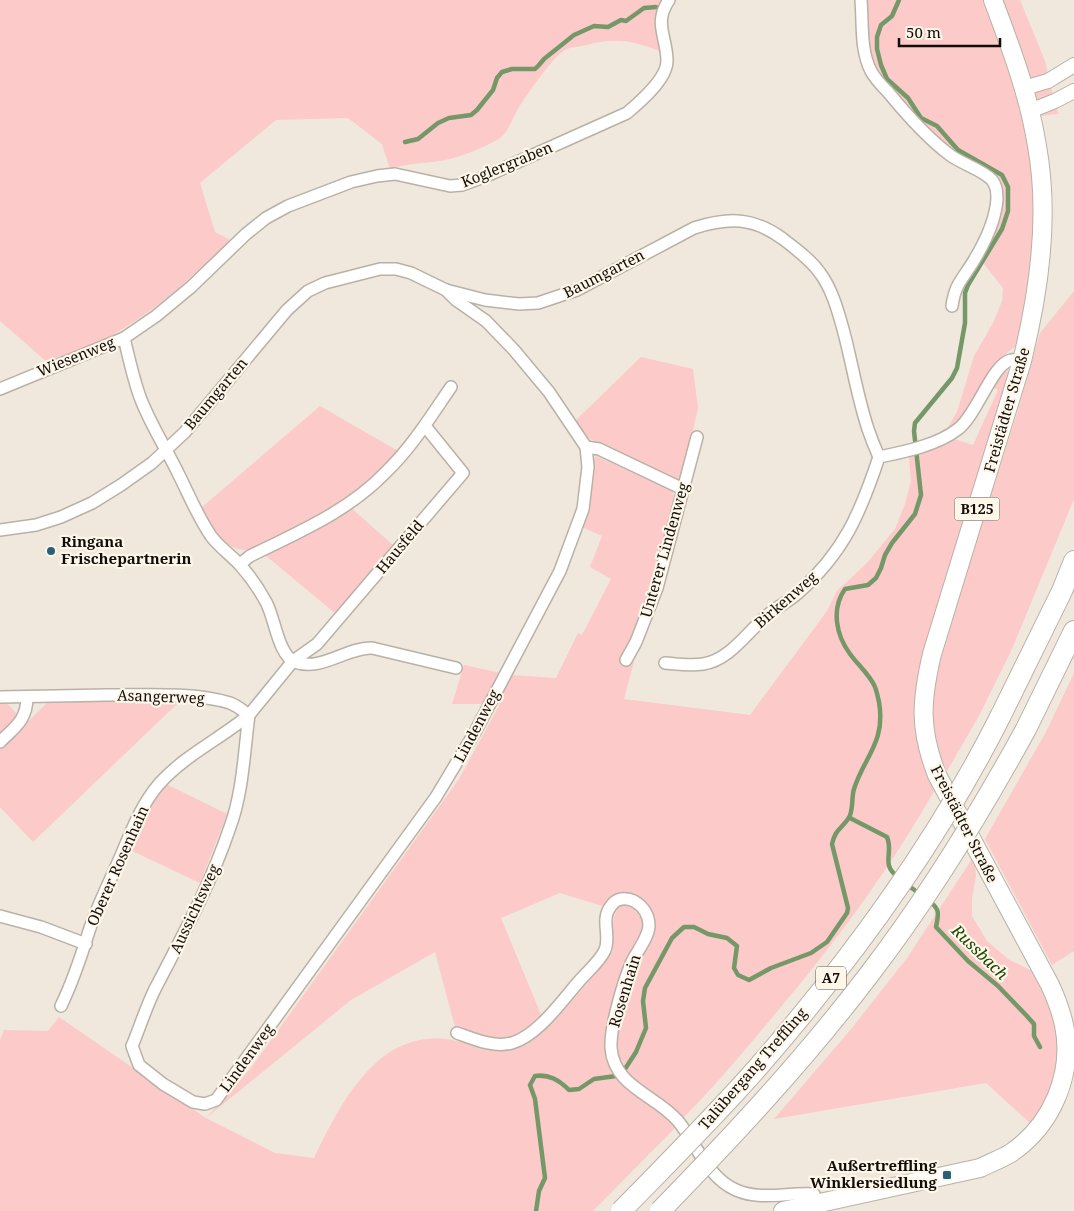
<svg xmlns="http://www.w3.org/2000/svg" width="1074" height="1211" viewBox="0 0 1074 1211" font-family="'Noto Serif',serif">
  <style>
    .green { fill: #fbcac9 }
    .lines { fill: none; stroke-linecap: round; stroke-linejoin: round }
    .stream { stroke: #749867; stroke-width: 4.5 }
    .minor-casing { stroke: #b9b1a5; stroke-width: 14 }
    .tertiary-casing { stroke: #b9b1a5; stroke-width: 16 }
    .primary-casing { stroke: #b9b1a5; stroke-width: 20 }
    .motorway-casing { stroke: #b9b1a5; stroke-width: 22 }
    .minor { stroke: #fff; stroke-width: 11 }
    .tertiary { stroke: #fff; stroke-width: 14 }
    .primary { stroke: #fff; stroke-width: 18 }
    .motorway { stroke: #fff; stroke-width: 20 }
    .motorway-bridge-casing { stroke: #b9b1a5; stroke-width: 22; stroke-linecap: butt }
    .motorway-bridge { stroke: #fff; stroke-width: 20 }
    .poi-dot { fill: #256279; stroke: #fef6e9; stroke-width: 2 }
    .labels { text-anchor: middle; stroke-width: 4.5; stroke-linejoin: round; paint-order: stroke }
    .shield { fill: #fef6e9; stroke: #58544d; stroke-width: 1 }
    .shield-label { font-size: 14px; font-weight: bold; fill: #110e0a }
    .street-label { font-size: 15px; fill: #110e0a; stroke: #fef6e9 }
    .poi-label { font-size: 15px; font-weight: bold; fill: #110e0a; stroke: #fef6e9; text-anchor: start }
    .water-label { font-size: 16px; font-style: italic; fill: #174700; stroke: #fef6e9 }
  </style>
  <rect width="100%" height="100%" fill="#f0e8dc"/>
  <g class="green">
    <path d="M 0,0 L 663,0 L 656,17 L 659,51 C 629,39 613,38 582,46 C 577,47 571,47 567,49 C 553,55 528,94 519,107 C 513,117 508,133 499,139 C 484,147 466,155 450,159 C 429,164 411,162 390,169 L 382,144 L 348,118 L 276,120 L 200,183 L 215,232 L 230,240 C 194,276 154,312 109,337 C 90,347 68,354 48,363 L 0,321 Z"/>
    <path d="M 866,0 L 984,0 C 1011,77 1038,149 1035,232 C 1034,270 1025,307 1018,344 L 1008,352 L 985,379 L 967,412 L 954,426 L 935,436 L 948,427 L 957,412 L 974,356 L 993,323 L 1002,301 L 1003,288 L 980,259 C 995,234 998,219 1001,190 L 951,150 L 913,115 L 875,70 L 869,54 Z"/>
    <polygon points="1003,0 1020,0 1045,61 1056,108 1059,114 1042,116 1024,58"/>
    <path d="M 1074,291 L 1074,499 L 1012,649 L 980,714 L 946,773 C 933,740 929,720 933,685 L 969,562 L 1015,420 L 1040,333 Z"/>
    <polygon points="641,357 693,369 698,408 683,474 679,479 674,480 592,440 584,434 574,422"/>
    <path d="M 1010,370 L 1009,377 L 919,681 L 915,714 L 919,744 L 936,788 C 894,862 844,931 790,996 C 755,1038 721,1080 682,1119 C 664,1105 633,1086 621,1067 C 605,1039 631,983 642,957 C 645,949 651,940 652,932 C 653,921 648,908 643,899 C 629,894 613,896 602,906 L 560,893 L 501,918 L 542,1017 C 508,1049 496,1042 455,1027 L 435,952 L 351,1000 L 206,1118 L 275,1153 L 314,1158 C 341,1103 378,1027 452,1040 C 474,1044 496,1055 519,1048 C 544,1040 595,973 613,951 C 614,935 610,920 619,906 L 627,904 L 642,910 L 646,925 L 611,1025 L 615,1069 L 677,1126 L 593,1211 L 0,1211 L 0,1040 L 4,1030 L 48,1031 L 59,1017 L 206,1118 L 251,1068 L 459,779 L 500,704 L 452,704 L 464,665 L 510,675 L 556,678 L 578,633 L 582,635 L 611,579 L 590,567 L 602,536 L 582,527 L 591,462 L 596,456 L 667,488 L 672,491 L 675,498 L 652,585 L 621,663 L 628,665 L 634,662 L 624,699 L 750,715 L 827,611 L 837,591 L 867,563 L 895,529 L 905,504 L 911,481 L 909,456 L 947,444 L 954,439 L 973,445 L 998,390 L 993,387 C 997,381 1002,372 1010,370 Z"/>
    <path d="M 320,406 L 398,451 C 390,460 382,470 372,478 C 343,502 308,522 274,538 C 266,543 256,549 246,550 C 243,550 238,549 235,548 C 219,544 209,521 201,508 Z"/>
    <polygon points="350,507 393,545 336,614 265,555"/>
    <polygon points="1074,673 1074,951 1052,965 985,839 1046,732"/>
    <polygon points="140,699 180,701 33,842 0,807 0,749 47,703"/>
    <polygon points="6,702 16,713 14,722 0,735 0,703"/>
    <polygon points="166,784 227,814 200,883 128,849 150,803"/>
    <polygon points="974,856 976,876 972,899 972,916 987,941 1008,959 1036,973 1047,993 1057,1028 1059,1057 1055,1083 1047,1106 1031,1124 986,1083 774,1119 852,1028 907,958"/>
  </g>
  <g class="lines">
    <g class="stream">
      <polyline points="405,142 418,139 438,123 449,118 471,115 477,110 493,90 497,78 502,72 512,69 535,69 539,65 544,59 574,35 594,26 608,27 621,20 626,21 644,8 656,7"/>
      <path d="M 850,818 L 887,837 C 894,853 880,864 898,877"/>
      <polyline points="906,884 920,894"/>
      <path d="M 928,900 C 940,909 939,913 936,927 L 968,961 L 998,986 L 1026,1015 L 1034,1024 L 1034,1036 L 1040,1047"/>
      <path d="M 625,1069 L 636,1052 L 646,1028 L 643,1001 L 645,988 L 672,938 L 684,927 L 694,927 L 708,934 L 727,938 L 737,946 L 734,968 L 738,975 L 749,980 L 771,968 L 811,953 L 827,942 L 847,913 L 848,908 L 832,844 C 835,830 841,829 848,819 C 854,812 851,798 854,789 C 864,757 886,742 879,702 C 878,698 877,692 875,687 C 870,675 858,665 850,654 C 836,635 831,609 845,589 L 868,585 L 876,578 L 881,568 L 885,555 L 892,543 L 915,514 L 921,495 L 914,431 L 915,423 L 952,378 L 957,368 L 965,323 L 965,293 L 968,285 L 1002,229 L 1008,211 L 1008,187 L 1002,175 L 958,150 L 937,126 L 921,118 L 908,98 L 887,79 L 881,65 L 877,49 L 877,37 L 881,25 L 892,16 L 899,0"/>
      <path d="M 536,1211 L 539,1191 L 545,1178 L 535,1099 L 530,1085 L 535,1076 C 549,1074 559,1080 569,1090 L 579,1089 L 594,1079 L 616,1076"/>
    </g>
    <defs>
      <g id="minor">
        <path d="M 861,0 C 863,23 860,50 871,71 C 875,79 882,86 888,92 C 906,114 926,137 950,155 C 962,164 983,170 992,180 C 996,185 997,192 997,198 C 996,220 984,244 973,262 C 962,280 955,284 952,306"/>
        <path d="M 124,338 L 156,316 L 191,287 L 246,234 L 266,218 L 288,206 L 351,182 L 377,176 L 395,174 L 450,186 L 462,185 L 484,177 L 627,113 C 640,102 667,79 667,61 C 667,37 653,23 669,0"/>
        <path d="M 0,389 L 124,338 C 129,358 133,378 140,397 C 149,422 167,450 179,475 C 189,495 198,517 211,536 C 219,547 231,555 240,565 C 250,576 259,589 266,602 C 275,618 278,655 295,662 C 321,672 347,647 372,648 L 456,668"/>
        <polyline points="586,447 599,449 683,489"/>
        <path d="M 0,530 L 36,525 L 61,517 L 92,503 L 121,485 L 152,463 L 185,432 L 287,310 L 308,291 L 325,283 L 380,269 L 396,269 L 411,273 L 446,290 L 485,300 L 519,304 L 538,303 L 577,290 L 694,228 C 729,217 753,217 783,239 C 796,249 811,260 820,273 C 832,289 838,311 843,329 C 852,362 857,396 868,429 C 871,438 875,448 879,457 C 904,452 938,445 958,429 C 977,415 992,364 1011,360 C 1014,359 1018,361 1022,361"/>
        <path d="M 240,564 L 250,556 C 297,533 349,511 386,472 C 412,447 431,416 451,387"/>
        <polyline points="626,660 636,642 657,588 697,437"/>
        <path d="M 665,663 C 678,664 691,666 703,664 C 731,660 749,629 770,613 C 779,606 789,601 798,593 C 844,552 860,514 879,457"/>
        <path d="M 0,697 C 36,696 72,696 108,695 C 146,695 193,692 230,703 C 238,706 243,711 249,715 L 293,661 L 317,644 L 463,473 L 425,426"/>
        <path d="M 249,715 C 244,752 243,792 230,827 C 211,884 182,937 155,989 C 146,1007 140,1027 132,1046 L 139,1065 L 163,1084 L 193,1102 L 205,1104 L 216,1100 L 436,797 L 475,732 L 560,571 L 583,509 L 588,467 L 586,447 L 549,392 L 514,350 L 486,321 L 456,300 L 446,290"/>
        <path d="M 0,742 C 15,727 27,720 27,697"/>
        <polyline points="0,916 41,927 86,944"/>
        <path d="M 61,1006 C 73,981 81,957 89,931 C 98,904 112,877 123,851 C 133,827 142,804 159,784 C 185,755 220,739 249,715"/>
        <path d="M 457,1033 C 474,1039 494,1048 512,1043 C 539,1035 563,999 581,979 C 589,970 600,961 605,950 C 611,936 600,919 611,906 C 616,898 626,897 634,901 C 643,906 649,915 649,926 C 648,939 636,952 631,964 C 623,983 610,1027 611,1048 C 614,1087 656,1095 678,1121 C 696,1143 707,1177 736,1190 C 761,1201 788,1192 814,1194"/>
      </g>
      <g id="tertiary">
        <polyline points="1024,88 1048,81 1074,65"/>
        <polyline points="1030,111 1055,101 1074,91"/>
      </g>
      <path id="primary" d="M 783,1211 L 980,1168 C 990,1163 1001,1159 1011,1153 C 1052,1125 1074,1074 1064,1025 C 1061,1011 1056,998 1050,985 L 937,775 C 919,729 921,701 932,654 L 1022,361 C 1039,292 1050,217 1037,146 C 1029,95 1011,48 993,0"/>
      <g id="motorway">
        <polyline points="1001,715 1062,591 1074,561"/>
        <polyline points="1026,729 1074,631"/>
      </g>
    </defs>
    <use href="#minor" class="minor-casing"/>
    <use href="#tertiary" class="tertiary-casing"/>
    <use href="#primary" class="primary-casing"/>
    <use href="#motorway" class="motorway-casing"/>
    <use href="#minor" class="minor"/>
    <use href="#tertiary" class="tertiary"/>
    <use href="#primary" class="primary"/>
    <use href="#motorway" class="motorway"/>
    <defs>
      <g id="motorway-bridge">
        <path d="M 621,1211 C 668,1163 715,1116 759,1066 C 851,960 938,841 1001,715"/>
        <path d="M 660,1211 C 733,1136 804,1060 868,976 C 928,898 979,815 1026,729"/>
      </g>
    </defs>
    <use href="#motorway-bridge" class="motorway-bridge-casing"/>
    <use href="#motorway-bridge" class="motorway-bridge"/>
  </g>
  <g class="poi-dot">
    <circle cx="51" cy="551" r="5"/>
    <rect x="942" y="1170" width="10" height="10" rx="2.5"/>
  </g>
  <g class="labels">
    <g class="shield">
      <rect x="954.5" y="497.5" width="45" height="23" rx="4"/>
      <rect x="816" y="966.5" width="30" height="23" rx="4"/>
    </g>
    <g class="shield-label">
      <text x="977" y="514">B125</text>
      <text x="831" y="983">A7</text>
    </g>
    <g class="street-label">
      <text transform="translate(507 165) rotate(-22)" y="5">Koglergraben</text>
      <text transform="translate(604 274) rotate(-27)" y="5">Baumgarten</text>
      <text transform="translate(76 357) rotate(-22)" y="5">Wiesenweg</text>
      <text transform="translate(216 394) rotate(-50)" y="5">Baumgarten</text>
      <text transform="translate(1007 410) rotate(-74)" y="5">Freistädter Straße</text>
      <text transform="translate(400 547) rotate(-50)" y="5">Hausfeld</text>
      <text transform="translate(665 550) rotate(-74)" y="5">Unterer Lindenweg</text>
      <text transform="translate(786 600) rotate(-41)" y="5">Birkenweg</text>
      <text transform="translate(161 697) rotate(2)" y="5">Asangerweg</text>
      <text transform="translate(477 726) rotate(-62)" y="5">Lindenweg</text>
      <text transform="translate(964 824) rotate(63)" y="5">Freistädter Straße</text>
      <text transform="translate(118 866) rotate(-66)" y="5">Oberer Rosenhain</text>
      <text transform="translate(195 909) rotate(-65)" y="5">Aussichtsweg</text>
      <text transform="translate(625 991) rotate(-73)" y="5">Rosenhain</text>
      <text transform="translate(247 1058) rotate(-54)" y="5">Lindenweg</text>
      <text transform="translate(753 1069) rotate(-49)" y="5">Talübergang Treffling</text>
    </g>
    <g class="poi-label">
      <text x="61" y="547">Ringana<tspan x="61" dy="17">Frischepartnerin</tspan></text>
      <text x="937" y="1171" text-anchor="end">Außertreffling<tspan x="937" dy="17">Winklersiedlung</tspan></text>
    </g>
    <g class="water-label">
      <text transform="translate(980 952) rotate(44)" y="6">Russbach</text>
    </g>
  </g>
  <path d="M899 38v8h101v-8" fill="none" stroke="#110e0a" stroke-width="2.5"/>
  <text x="906" y="38" font-size="15" fill="#110e0a" stroke="#fef6e9" stroke-width="4" paint-order="stroke">50 m</text>
</svg>
